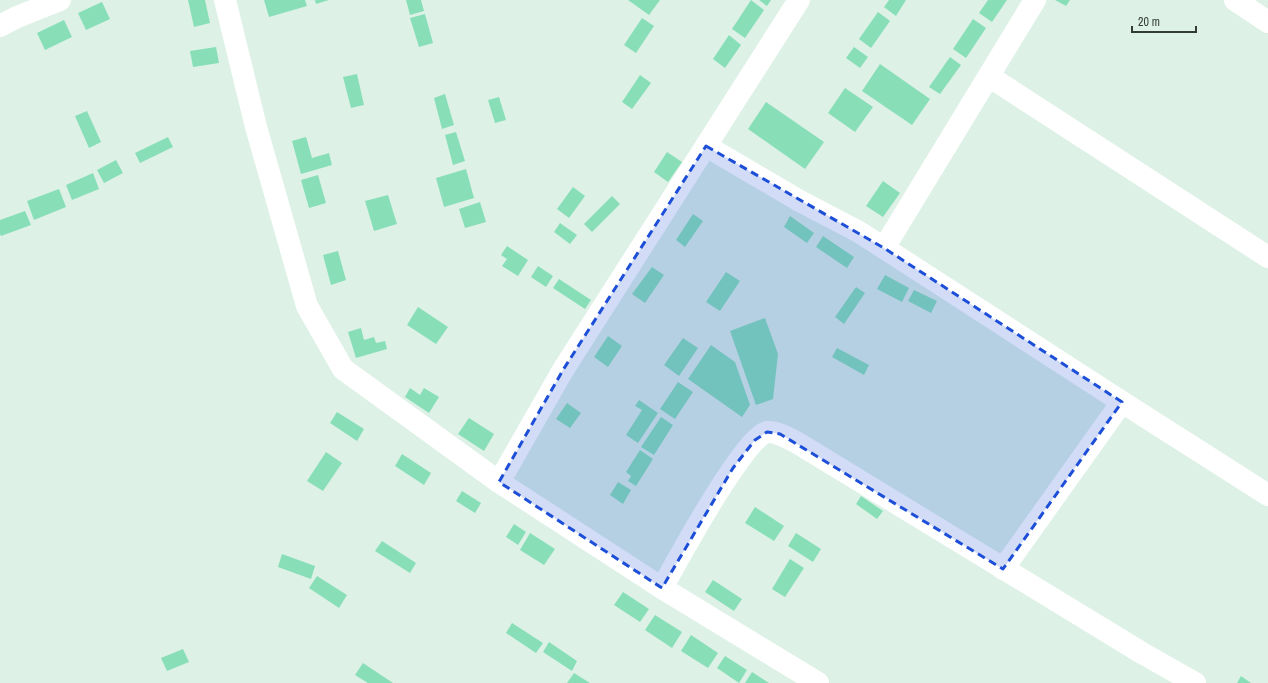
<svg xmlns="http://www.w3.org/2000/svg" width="1268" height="683" viewBox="0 0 1268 683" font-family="'Archivo Narrow',sans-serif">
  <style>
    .building { fill: #88dfb7 }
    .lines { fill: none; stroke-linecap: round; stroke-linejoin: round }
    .minor { stroke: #fff; stroke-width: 22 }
    .marked { fill: #1d4ed8; fill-opacity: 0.2; stroke: #1d4ed8; stroke-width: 3; stroke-dasharray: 8 5; stroke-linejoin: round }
  </style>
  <rect width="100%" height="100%" fill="#ddf1e7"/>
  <g class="building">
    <polygon points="188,0 205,0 210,23 194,27"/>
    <polygon points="264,0 305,0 307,6 269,17"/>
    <polygon points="315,0 329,0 316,4"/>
    <polygon points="406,0 421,0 424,11 410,15"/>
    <polygon points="628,0 660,0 649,15"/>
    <polygon points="751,0 764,10 745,38 732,29"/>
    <polygon points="759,0 771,0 767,6"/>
    <polygon points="889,0 906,0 896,16 884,7"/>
    <polygon points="988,0 1007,0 992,22 979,13"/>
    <polygon points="1055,0 1070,0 1066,6"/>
    <polygon points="102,2 110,19 86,30 78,13"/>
    <polygon points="878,12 890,21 871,48 859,39"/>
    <polygon points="425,14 433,43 419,47 410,18"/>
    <polygon points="642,18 654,26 636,53 624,45"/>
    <polygon points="973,19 986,28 966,58 953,49"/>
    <polygon points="64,20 72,37 45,50 37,33"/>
    <polygon points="729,35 741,45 725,68 713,59"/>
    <polygon points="216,47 219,63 193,67 190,51"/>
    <polygon points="854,47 868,57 860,68 846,58"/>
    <polygon points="950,57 961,65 940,94 929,87"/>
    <polygon points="880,64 930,99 912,125 862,91"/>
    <polygon points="357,74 364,105 351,108 343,77"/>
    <polygon points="640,75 651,83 632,109 622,102"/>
    <polygon points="845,88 873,107 855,132 828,113"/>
    <polygon points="445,94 454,125 442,129 434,98"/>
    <polygon points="499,97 506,120 495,123 488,100"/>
    <polygon points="766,102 824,142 805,169 748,129"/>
    <polygon points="87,111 101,142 89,148 75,116"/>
    <polygon points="456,132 465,161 453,165 445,135"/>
    <polygon points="168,137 173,147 140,163 135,153"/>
    <polygon points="306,137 312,158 329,153 332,165 301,174 292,141"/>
    <polygon points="667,152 682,162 668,182 654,172"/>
    <polygon points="116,160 123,173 104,183 97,170"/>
    <polygon points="466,169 474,198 444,207 436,178"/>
    <polygon points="93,173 99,189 72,200 66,185"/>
    <polygon points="318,175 326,203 309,208 301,180"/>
    <polygon points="883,181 900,193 883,217 866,206"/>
    <polygon points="573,187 585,196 569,218 557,209"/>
    <polygon points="59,189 66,207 34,220 27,201"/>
    <polygon points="388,195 397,224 374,231 365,201"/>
    <polygon points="612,196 620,204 592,232 584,224"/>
    <polygon points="480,202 486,222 465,228 459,209"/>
    <polygon points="25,211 31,225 1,236 0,234 0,220"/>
    <polygon points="693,214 703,221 685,247 676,240"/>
    <polygon points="790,216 814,233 807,243 784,227"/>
    <polygon points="560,223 577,235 570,244 554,232"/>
    <polygon points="823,236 854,257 847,268 816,247"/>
    <polygon points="507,246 528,260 518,276 502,266 507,259 501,255"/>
    <polygon points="338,251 346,280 331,285 323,255"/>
    <polygon points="538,266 553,276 546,287 531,277"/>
    <polygon points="652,267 664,275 645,303 632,294"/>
    <polygon points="726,272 740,281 720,311 706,302"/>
    <polygon points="885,275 909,288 902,302 877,289"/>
    <polygon points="559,279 591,300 585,309 553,288"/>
    <polygon points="856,287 865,293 844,324 835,317"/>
    <polygon points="914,290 937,301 931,313 908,301"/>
    <polygon points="418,307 448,327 436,344 407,325"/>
    <polygon points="765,318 778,354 773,399 756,405 730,331"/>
    <polygon points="361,328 364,340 374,337 376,343 385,341 387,349 356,358 348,332"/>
    <polygon points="608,336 622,346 608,367 594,357"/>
    <polygon points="683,338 698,348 679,376 664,365"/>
    <polygon points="711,345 735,362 750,405 742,417 688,379"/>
    <polygon points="837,348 869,365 864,375 832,357"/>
    <polygon points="678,382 693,392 675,419 660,409"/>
    <polygon points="410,388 420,395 424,388 439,397 429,413 405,397"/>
    <polygon points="639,400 658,413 638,443 626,435 642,410 635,406"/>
    <polygon points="567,403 581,413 570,428 556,419"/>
    <polygon points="337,412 364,429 357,441 330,423"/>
    <polygon points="661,417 673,425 654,455 641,447"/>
    <polygon points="469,418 494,434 484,451 458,434"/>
    <polygon points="640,450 653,459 636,486 628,481 631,476 626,472"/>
    <polygon points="326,452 342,463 323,491 307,481"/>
    <polygon points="402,454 431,473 424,485 395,466"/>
    <polygon points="618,482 631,490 623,504 610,495"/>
    <polygon points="462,491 481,503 475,513 456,501"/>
    <polygon points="861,496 883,511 877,519 856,504"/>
    <polygon points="755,507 784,526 774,541 745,523"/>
    <polygon points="514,524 526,532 518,545 506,537"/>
    <polygon points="530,533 555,549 544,565 520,550"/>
    <polygon points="796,533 821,549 813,562 788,546"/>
    <polygon points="382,541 416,563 410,573 375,551"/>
    <polygon points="282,554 315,566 311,579 278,567"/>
    <polygon points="790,559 804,568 785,597 772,589"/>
    <polygon points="317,576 347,595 339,608 309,588"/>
    <polygon points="713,580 742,599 734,611 705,592"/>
    <polygon points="623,592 649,609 640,622 614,605"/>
    <polygon points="655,615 682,632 672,648 645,630"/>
    <polygon points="512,623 543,643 536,653 506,633"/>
    <polygon points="691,635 718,653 708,668 681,651"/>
    <polygon points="549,642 577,661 572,671 543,652"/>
    <polygon points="183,649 189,662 167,671 161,658"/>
    <polygon points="725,656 747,670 739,683 717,668"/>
    <polygon points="363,663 393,683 368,683 355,675"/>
    <polygon points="752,672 769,683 745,683"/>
    <polygon points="574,673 590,683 567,683"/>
    <polygon points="1241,676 1251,683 1237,683"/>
  </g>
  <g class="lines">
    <g class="minor">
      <polyline points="225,0 256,127 307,306 343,369 499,482 662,588 818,683"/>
      <polyline points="1235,0 1268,22"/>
      <polyline points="0,26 17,17 60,0"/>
      <polyline points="990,77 1268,257"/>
      <polyline points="706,146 798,200 859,232 884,248 1122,402 1268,495"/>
      <polyline points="884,248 1035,0"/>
      <polyline points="499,482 563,370 799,0"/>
      <polyline points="1003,569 1122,402"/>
      <path d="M 662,588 C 676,563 744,437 767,432 C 776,431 788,438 796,442 L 1142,653 L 1195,683"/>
    </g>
  </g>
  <path class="marked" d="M 706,146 L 884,248 L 1122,402 L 1003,569 L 780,434 L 767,432 L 755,440 L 733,468 L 662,588 L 499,482 L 563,370 Z"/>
  <path d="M1132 26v6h64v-6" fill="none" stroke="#333b37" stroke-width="2"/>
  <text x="1138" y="26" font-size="12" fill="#333b37" stroke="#ddf1e7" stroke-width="3" paint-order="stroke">20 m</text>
</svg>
